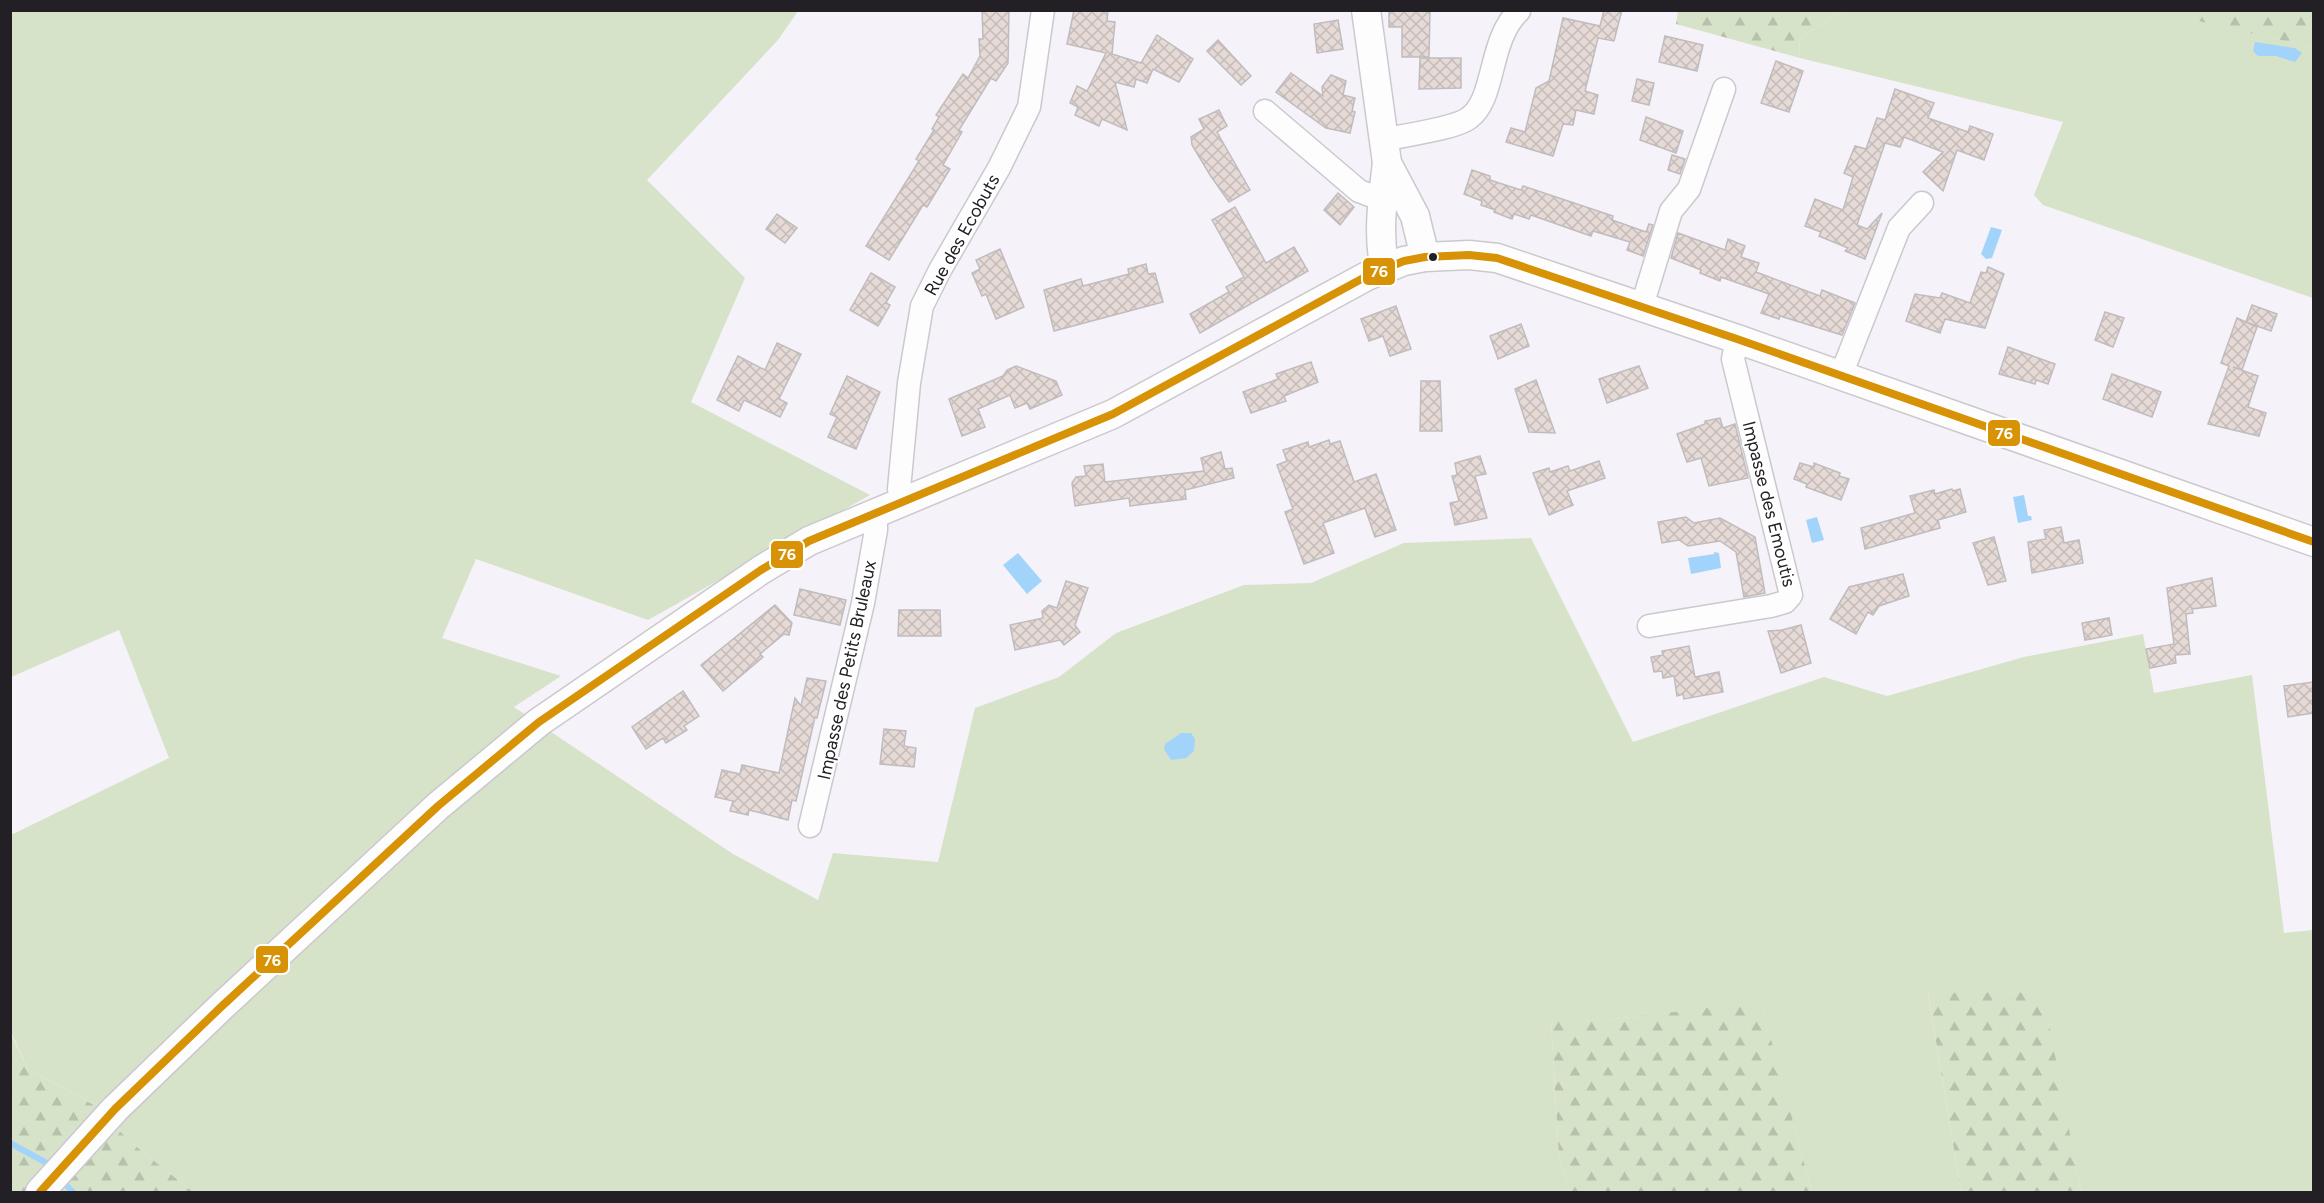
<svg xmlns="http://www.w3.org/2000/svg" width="2324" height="1203" viewBox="0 0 2324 1203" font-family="Figtree,sans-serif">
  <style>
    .green { fill: #d6e3c8 }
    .forest { fill: url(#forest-firs) }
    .water { fill: #a2d4fb }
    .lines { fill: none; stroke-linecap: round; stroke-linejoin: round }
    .stream { stroke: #a2d4fb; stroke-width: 6 }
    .building { fill: url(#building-cross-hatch); stroke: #c0bcbe; stroke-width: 1.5 }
    .minor-casing { stroke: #cbc8ce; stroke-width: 25 }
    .tertiary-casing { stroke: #cbc8ce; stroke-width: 31 }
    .minor { stroke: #fefdfe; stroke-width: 22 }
    .tertiary { stroke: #fefdfe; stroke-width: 28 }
    .bus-1-casing { stroke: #fff; stroke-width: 12 }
    .bus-1 { stroke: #d79206; stroke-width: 8 }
    .bus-dot { fill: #222025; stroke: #fff; stroke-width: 2 }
    .labels { text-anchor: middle; stroke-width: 4.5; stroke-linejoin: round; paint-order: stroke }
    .street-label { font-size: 18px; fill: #222025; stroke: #fff }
    .line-badge { stroke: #fff; stroke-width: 2 }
    .badge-label { font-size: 16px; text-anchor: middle; font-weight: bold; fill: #fff }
  </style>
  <defs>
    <pattern id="forest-firs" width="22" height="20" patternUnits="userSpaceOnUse" patternTransform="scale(1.5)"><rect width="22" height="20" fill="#d6e3c8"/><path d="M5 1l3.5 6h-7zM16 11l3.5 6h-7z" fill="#b7c2ac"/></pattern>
    <pattern id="building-cross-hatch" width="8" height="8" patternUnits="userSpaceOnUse" patternTransform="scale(1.5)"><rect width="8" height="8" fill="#e6dad6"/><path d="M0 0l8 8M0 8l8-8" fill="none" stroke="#c5bbb8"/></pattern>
  </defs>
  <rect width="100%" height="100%" fill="#f6f2fa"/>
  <g class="green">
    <polygon points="2156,10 2313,48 2313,298 2043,205 2034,195 2063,122 1800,58 1799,39 1842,11"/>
    <polygon points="10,11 798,11 778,40 647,180 745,278 691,402 870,495 648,620 476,559 442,638 561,676 514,707 733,854 818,900 833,853 938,862 975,708 1059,677 1116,633 1244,585 1311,583 1404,543 1531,538 1633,742 1824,677 1887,696 2024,657 2143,634 2154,693 2252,675 2284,933 2313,930 2313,1192 2081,1192 2042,992 1928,994 1961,1192 1812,1192 1761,1003 1604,1020 1551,1020 1559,1158 1570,1192 193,1192 133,1144 92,1104 27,1068 11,1032 11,835 169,758 119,630 11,677"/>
  </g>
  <g class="forest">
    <polygon points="1678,11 1678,10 1842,11 1799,39 1800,58 1676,24"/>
    <polygon points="2156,11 2313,11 2313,48"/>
    <polygon points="2043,992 2081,1192 1961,1192 1928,993"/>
    <polygon points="1761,1002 1812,1192 1570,1192 1559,1158 1551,1020 1604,1020"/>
    <polygon points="10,1032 27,1068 92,1104 133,1144 193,1192 11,1192"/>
  </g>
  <g class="water">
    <polygon points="2255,42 2295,48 2302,53 2295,62 2276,56 2258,56 2253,51"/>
    <polygon points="1991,227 2002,230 1992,258 1986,259 1981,254"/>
    <polygon points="2024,495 2028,516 2031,516 2032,520 2018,523 2013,497"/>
    <polygon points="1817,517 1824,540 1812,543 1806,520"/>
    <polygon points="1714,552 1719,553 1721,568 1691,574 1688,558 1714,554"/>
    <polygon points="1018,553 1042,581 1027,594 1003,565"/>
    <polygon points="1181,733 1191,733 1195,739 1194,751 1186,758 1171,760 1164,749 1165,744"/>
  </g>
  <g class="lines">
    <g class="stream">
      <polyline points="10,1143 45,1162"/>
      <polyline points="66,1185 73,1192"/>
    </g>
  </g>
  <g class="building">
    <polygon points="982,10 1009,10 1008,63 996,81 991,78 959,130 962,132 943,165 950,169 927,207 923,205 889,260 866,246 919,161 916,159 934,130 932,129 939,117 936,115 963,74 968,78 980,56 979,39 983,39"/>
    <polygon points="1074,10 1108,10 1107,21 1115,22 1112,54 1141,63 1157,35 1193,59 1179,82 1153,69 1147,83 1136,79 1134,87 1115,82 1127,130 1102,119 1099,126 1075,115 1078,107 1070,103 1077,86 1087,91 1106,53 1067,44"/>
    <polygon points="1389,10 1430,10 1429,57 1402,57 1402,27 1389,27"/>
    <polygon points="1604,10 1622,10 1614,41 1598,38 1585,91 1598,95 1594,114 1576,110 1573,125 1563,124 1553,156 1506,142 1511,128 1525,132 1536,88 1549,81 1563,18 1600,26"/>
    <polygon points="1338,20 1343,49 1317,53 1314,24"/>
    <polygon points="1665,36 1703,45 1697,71 1659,62"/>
    <polygon points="1218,40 1251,76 1241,85 1207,51"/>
    <polygon points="1420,58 1461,58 1461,88 1419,89"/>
    <polygon points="1776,61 1803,71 1789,112 1761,103"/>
    <polygon points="1291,73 1323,96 1322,87 1331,75 1346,81 1343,95 1355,98 1352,111 1355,112 1350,133 1326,128 1276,92"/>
    <polygon points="1637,79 1654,83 1649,105 1632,101"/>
    <polygon points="1895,89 1934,103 1928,118 1968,132 1970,126 1993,134 1984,160 1957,150 1943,191 1923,172 1943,152 1904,137 1900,147 1885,143 1857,225 1867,229 1882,213 1865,259 1845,251 1848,248 1819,236 1821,232 1805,226 1815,199 1843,210 1853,177 1844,173 1855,146 1866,149 1877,118 1885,120"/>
    <polygon points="1219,110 1227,126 1217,132 1250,190 1229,202 1210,175 1192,145 1191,137 1204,129 1199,119"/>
    <polygon points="1646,117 1683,131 1676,153 1640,140"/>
    <polygon points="1672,155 1685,159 1680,174 1668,170"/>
    <polygon points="1472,170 1490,176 1490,180 1521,190 1523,186 1613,216 1612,220 1646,232 1649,224 1653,225 1643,256 1627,250 1630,242 1593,231 1591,236 1531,215 1529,219 1514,214 1512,219 1494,212 1495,210 1481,205 1482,201 1464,194"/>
    <polygon points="1338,193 1354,207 1340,225 1324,210"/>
    <polygon points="1235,207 1266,263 1294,247 1308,271 1200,333 1190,314 1229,292 1226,287 1244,277 1212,220"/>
    <polygon points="777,214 797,228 785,243 766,229"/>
    <polygon points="1678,233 1725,250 1728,239 1745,246 1741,257 1759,263 1756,272 1820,296 1822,290 1855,303 1842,335 1780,316 1779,319 1761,313 1769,294 1721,277 1720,281 1700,273 1701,270 1671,258"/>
    <polygon points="1000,249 1024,307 996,319 986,294 982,296 972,273 980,269 976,260"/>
    <polygon points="1146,264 1148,274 1155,273 1163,302 1054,331 1044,290 1081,279 1083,286 1129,274 1128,269"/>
    <polygon points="1988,267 2004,274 1985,328 1945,319 1940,333 1906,321 1915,294 1940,298 1942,293 1970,303 1981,272 1986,273"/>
    <polygon points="871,273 895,287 886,303 890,305 878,326 850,310"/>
    <polygon points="2252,305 2277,314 2271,331 2246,322"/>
    <polygon points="1396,306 1411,349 1390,356 1383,336 1369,341 1361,319"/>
    <polygon points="2105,312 2124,318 2113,347 2095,340"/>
    <polygon points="2237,318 2257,327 2242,370 2233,367 2258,376 2248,407 2266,413 2259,436 2208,424 2229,366 2221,363"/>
    <polygon points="1521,324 1529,346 1498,359 1490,336"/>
    <polygon points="777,343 801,354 779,399 787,403 780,417 744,400 739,411 717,400 738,356 765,370"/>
    <polygon points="2008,347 2055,364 2048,384 2036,380 2035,384 1999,374"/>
    <polygon points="1311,362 1318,382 1284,396 1286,401 1251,413 1243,392 1278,379 1276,374"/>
    <polygon points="1016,366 1056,381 1062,395 1030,409 1027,403 1015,408 1010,395 978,409 985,427 962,436 949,399 1003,376 1007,370"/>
    <polygon points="1639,366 1648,388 1607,403 1599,379"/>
    <polygon points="2112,374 2161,392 2152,417 2103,399"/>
    <polygon points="847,376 880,392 856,449 828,437 837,417 830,414"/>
    <polygon points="1536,380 1555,433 1529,432 1515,389"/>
    <polygon points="1421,381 1440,381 1442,431 1420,431"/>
    <polygon points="1720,418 1723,428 1735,424 1748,478 1709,486 1701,458 1687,462 1677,434 1705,424 1705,421"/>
    <polygon points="1329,440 1330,444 1340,441 1354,482 1376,474 1396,530 1375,537 1365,508 1323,523 1334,553 1304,564 1285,512 1293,509 1277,465 1287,461 1283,450 1308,442 1309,447"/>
    <polygon points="1221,452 1225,469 1232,468 1234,478 1185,490 1186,499 1130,506 1129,498 1075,506 1072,483 1076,477 1086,476 1084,466 1103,464 1105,482 1204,471 1201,458"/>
    <polygon points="1480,456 1486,474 1475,476 1487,518 1455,525 1450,503 1459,501 1452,476 1457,475 1455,463"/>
    <polygon points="1599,461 1605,478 1567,491 1573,505 1549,515 1533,473 1549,468 1550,472 1568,466 1570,471"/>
    <polygon points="1800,463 1814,467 1814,463 1840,473 1839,476 1849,479 1841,500 1806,487 1807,484 1794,479"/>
    <polygon points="1952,489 1953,491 1960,489 1966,512 1938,520 1940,528 1865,549 1861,528 1915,513 1910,496 1934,490 1935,494"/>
    <polygon points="1686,517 1694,523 1720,518 1755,537 1765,593 1744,597 1736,552 1720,541 1688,546 1679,540 1662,543 1658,522"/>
    <polygon points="2061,527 2064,543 2079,540 2083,563 2032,573 2028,542 2046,539 2044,530"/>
    <polygon points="1994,537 2006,581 1988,585 1973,543"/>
    <polygon points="1903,574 1909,596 1879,606 1873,615 1868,612 1856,634 1830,619 1849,587"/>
    <polygon points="2212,578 2216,606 2192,609 2193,613 2186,614 2190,654 2175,655 2176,663 2150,668 2146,649 2174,644 2167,588"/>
    <polygon points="1066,581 1088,588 1075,625 1080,632 1064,645 1060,640 1015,650 1010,625 1043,618 1042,611 1049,605 1057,608"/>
    <polygon points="800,589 846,600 840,625 794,615"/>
    <polygon points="775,605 792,623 789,635 784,634 760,654 763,657 723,691 701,665"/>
    <polygon points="899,610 940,610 941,636 898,636"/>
    <polygon points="2109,618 2112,635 2085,640 2082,623"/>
    <polygon points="1801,625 1811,663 1781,673 1768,631 1782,630"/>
    <polygon points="1689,646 1695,677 1719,672 1723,692 1684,699 1683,694 1677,696 1674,676 1663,678 1662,671 1654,672 1651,657 1663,655 1662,651"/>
    <polygon points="807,678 826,681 817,718 815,717 796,801 792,800 788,820 749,810 748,815 730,811 733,801 715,797 722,770 740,774 742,765 779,773 795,698 801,706"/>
    <polygon points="2313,682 2313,713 2288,717 2284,686"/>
    <polygon points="683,691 699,716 684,726 687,730 666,743 663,738 646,749 632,727"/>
    <polygon points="884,729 906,731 904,746 916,748 914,767 880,764"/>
  </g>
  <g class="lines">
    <defs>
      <g id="minor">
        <polyline points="1265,111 1359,191 1383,200"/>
        <path d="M 1384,140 C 1403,135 1455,129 1469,118 C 1496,99 1488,40 1519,11"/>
        <polyline points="1642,306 1671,211 1689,189 1724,89"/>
        <polyline points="1841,375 1899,228 1922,203"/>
        <polyline points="905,500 899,489 909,383 922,306 940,270 999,168 1029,107 1043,10"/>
        <polyline points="1649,626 1771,606 1785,602 1791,595 1733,359 1737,339"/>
        <polyline points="810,826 863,603 876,530 876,513"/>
      </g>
      <g id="tertiary">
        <polyline points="1366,10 1387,163 1415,216 1425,257"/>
        <path d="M 1385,268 C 1377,235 1383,196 1387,163"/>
        <polyline points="40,1192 115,1109 221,1007 438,806 539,722 761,570 809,541 1113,414 1367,276 1404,261 1425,257 1469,255 1497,258 1737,339 2314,542"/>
      </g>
    </defs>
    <use href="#minor" class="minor-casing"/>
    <use href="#tertiary" class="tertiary-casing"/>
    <use href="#minor" class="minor"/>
    <use href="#tertiary" class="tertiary"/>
    <defs>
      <polyline id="bus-1" points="40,1192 115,1109 221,1007 438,806 539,722 761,570 809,541 1113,414 1367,276 1404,261 1425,257 1469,255 1497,258 1737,339 2314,542"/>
    </defs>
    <use href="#bus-1" class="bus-1-casing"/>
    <use href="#bus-1" class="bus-1"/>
  </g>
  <circle class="bus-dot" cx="1433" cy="257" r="5"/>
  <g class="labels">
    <g class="street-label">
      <text transform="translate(962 235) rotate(-61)" y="6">Rue des Ecobuts</text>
      <text transform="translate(1769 504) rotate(76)" y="6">Impasse des Emoutis</text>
      <text transform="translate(847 670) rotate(-78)" y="6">Impasse des Petits Bruleaux</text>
    </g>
  </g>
  <g class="line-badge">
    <rect x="1362" y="257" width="34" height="29" rx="6" fill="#d79206"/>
    <rect x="1987" y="419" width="34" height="28" rx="6" fill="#d79206"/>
    <rect x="770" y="540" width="34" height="29" rx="6" fill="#d79206"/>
    <rect x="255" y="945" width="34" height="29" rx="6" fill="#d79206"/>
  </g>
  <g class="badge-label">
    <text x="1379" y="277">76</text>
    <text x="2004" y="439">76</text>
    <text x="787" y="560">76</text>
    <text x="272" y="966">76</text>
  </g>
  <rect width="2324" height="1203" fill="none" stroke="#222025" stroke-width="24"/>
</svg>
